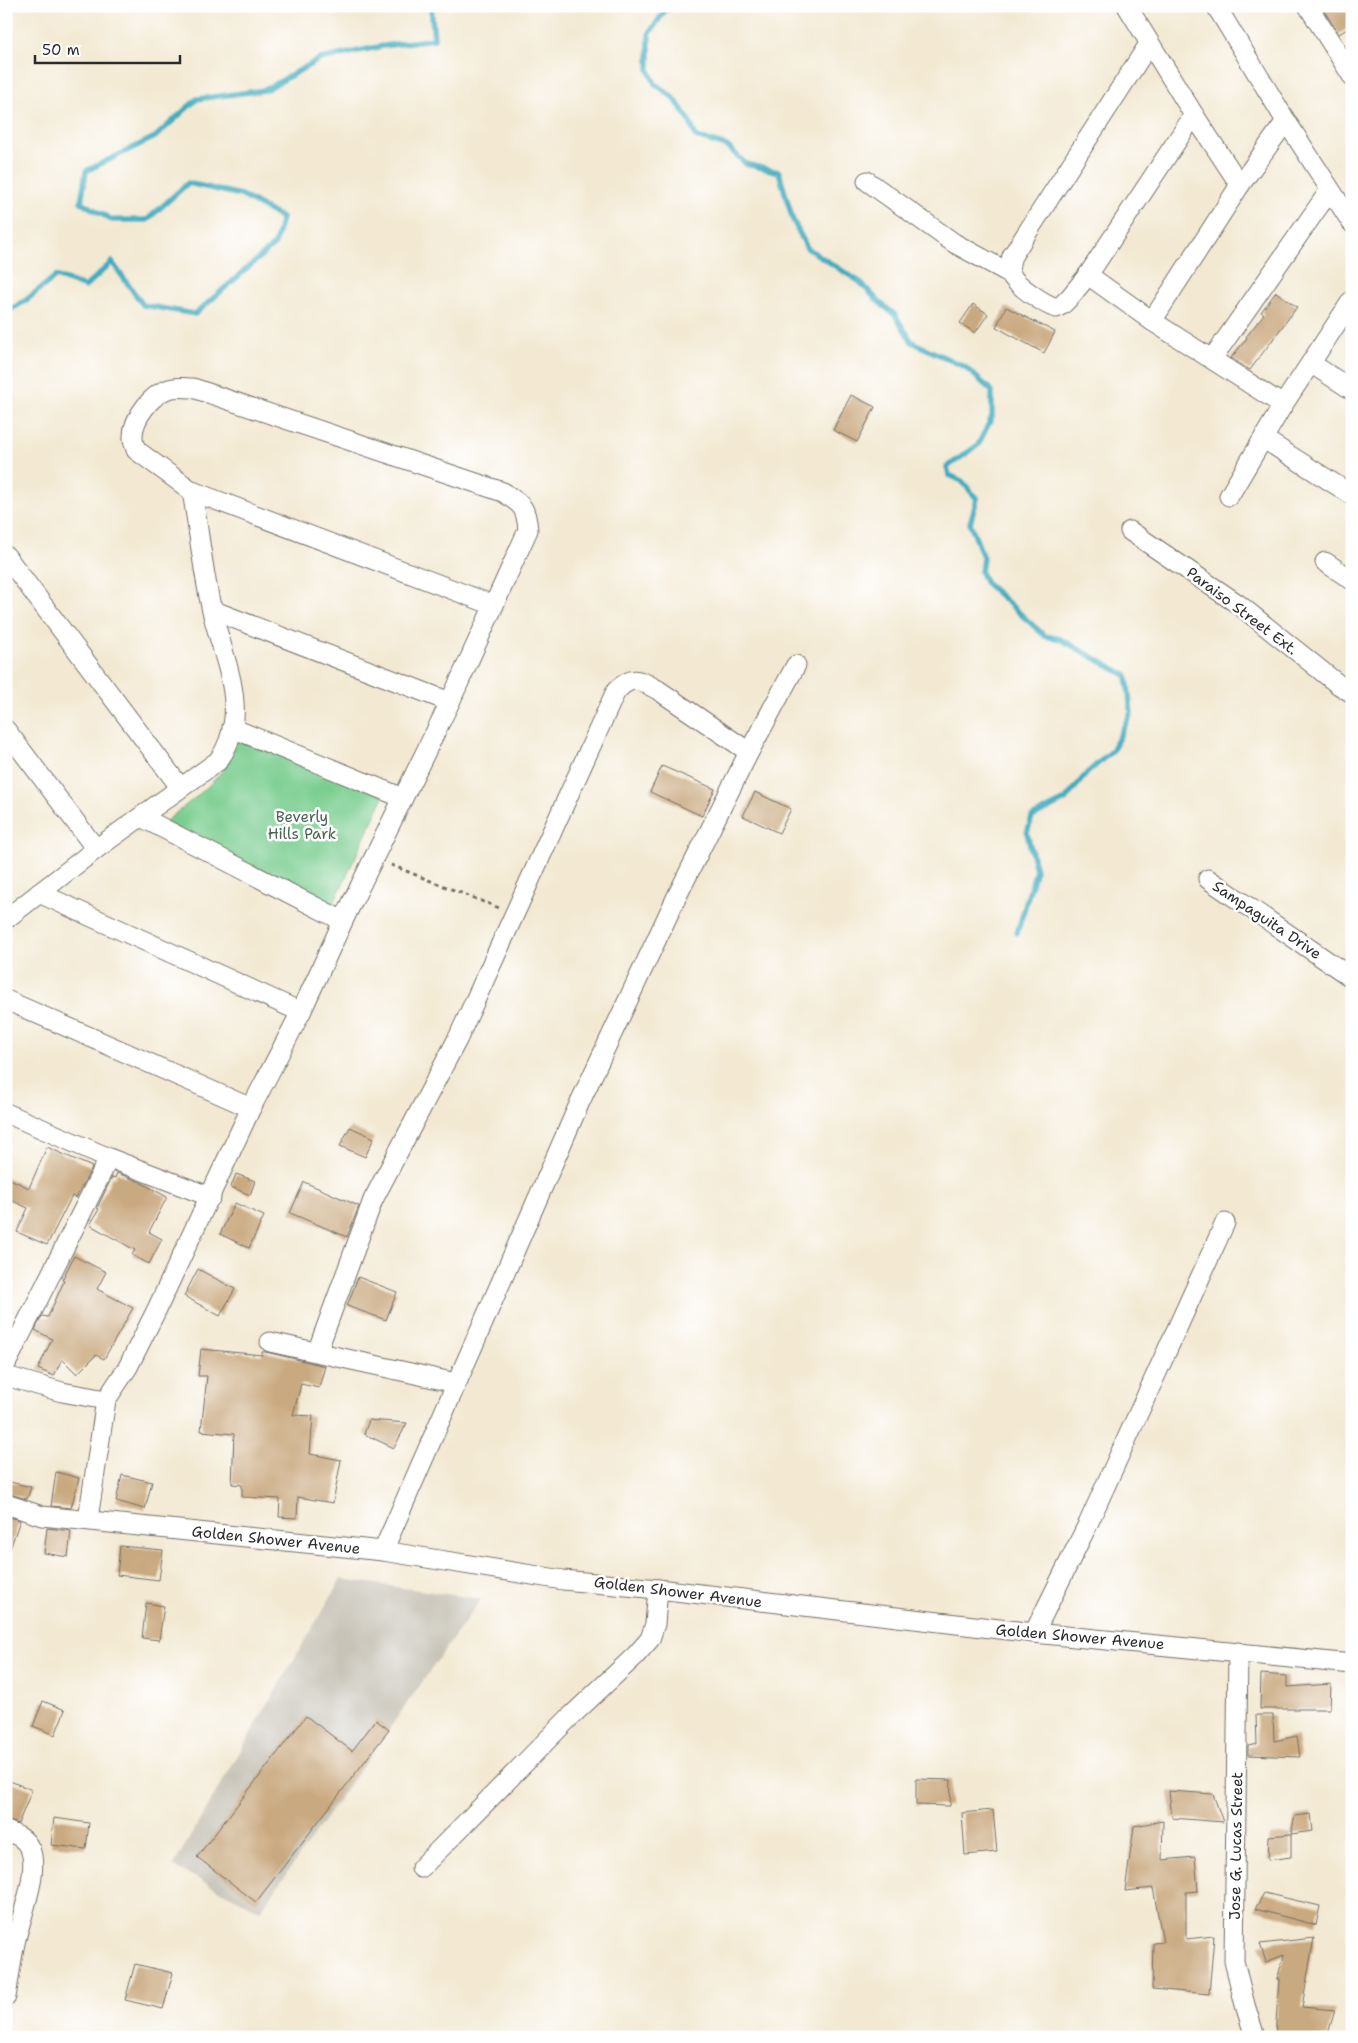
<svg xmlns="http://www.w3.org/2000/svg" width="1358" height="2043" viewBox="0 0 1358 2043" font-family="'Shantell Sans',sans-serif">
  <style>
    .industrial { fill: #c8c4b8 }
    .green { fill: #79cd8f; stroke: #527c5d }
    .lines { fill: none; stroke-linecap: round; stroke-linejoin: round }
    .stream { stroke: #41acc0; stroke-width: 5.5 }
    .building { fill: #c9a97f }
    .minor-casing { stroke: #716e66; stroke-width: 21 }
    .path { stroke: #716e66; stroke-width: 3; stroke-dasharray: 4 4; stroke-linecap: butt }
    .minor { stroke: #fff; stroke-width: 19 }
    .labels { text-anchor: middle; stroke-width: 5; stroke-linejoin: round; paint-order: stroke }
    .street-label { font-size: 15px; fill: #2b2b2b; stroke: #fff }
    .park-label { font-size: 15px; fill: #46644e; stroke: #fff }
  </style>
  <rect width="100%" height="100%" fill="#fff"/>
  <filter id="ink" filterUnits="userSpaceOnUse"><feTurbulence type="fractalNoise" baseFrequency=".02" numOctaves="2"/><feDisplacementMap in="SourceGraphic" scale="10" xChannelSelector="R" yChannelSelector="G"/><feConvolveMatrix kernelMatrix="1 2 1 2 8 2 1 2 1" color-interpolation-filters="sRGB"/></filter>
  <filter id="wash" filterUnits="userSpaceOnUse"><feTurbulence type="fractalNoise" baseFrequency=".0096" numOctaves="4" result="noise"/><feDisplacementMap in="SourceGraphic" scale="20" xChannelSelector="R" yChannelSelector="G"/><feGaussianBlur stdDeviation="1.12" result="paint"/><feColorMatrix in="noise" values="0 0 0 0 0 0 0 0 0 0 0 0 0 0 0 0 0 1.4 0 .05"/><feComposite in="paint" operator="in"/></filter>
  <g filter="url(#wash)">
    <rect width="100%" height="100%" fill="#f3e9d3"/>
    <polygon class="industrial" points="341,1579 481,1599 260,1911 173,1866"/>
    <path class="green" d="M 233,734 L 384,796 L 333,905 L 164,823 C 185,805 227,777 233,750 C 234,745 233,739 233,734 Z"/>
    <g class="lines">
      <g class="stream">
        <polyline points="668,6 649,34 649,70 655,84 674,98 689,120 696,137 727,146 746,164 779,172 793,220 807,248 860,282 879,302 895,315 912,342 965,367 992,391 992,417 978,445 947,467 949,475 962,481 977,499 970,523 983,557 981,572 985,582 1045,636 1060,639 1127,676 1131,713 1112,751 1087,773 1065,800 1032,817 1027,833 1036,870 1017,933"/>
        <polyline points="6,312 25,301 56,276 85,287 112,262 143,305 195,314 275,244 282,218 241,195 188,183 147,220 112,220 81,202 86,171 155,137 197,99 265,90 320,59 383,46 434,39 431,6"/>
      </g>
    </g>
    <g id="blocks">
      <g class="building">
        <polygon points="1321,6 1352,6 1352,26 1339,34"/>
        <polygon points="1276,292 1297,307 1250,370 1231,358 1247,338 1246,337 1264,314 1261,312"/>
        <polygon points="973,304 988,314 975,333 960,323"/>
        <polygon points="1006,307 1055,332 1044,353 996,327"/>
        <polygon points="851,395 875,407 857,442 833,430"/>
        <polygon points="662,766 715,789 702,816 650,792"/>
        <polygon points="755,792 791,809 779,833 743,816"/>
        <polygon points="350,1127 374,1138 365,1157 340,1146"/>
        <polygon points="47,1147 92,1167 76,1198 72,1196 47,1245 17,1232 28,1208 6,1198 6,1177 29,1188"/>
        <polygon points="117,1173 140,1182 167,1197 149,1232 162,1239 149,1264 132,1255 135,1250 90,1225 99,1209 97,1208 112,1177 115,1178"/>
        <polygon points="236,1174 255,1181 250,1195 231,1187"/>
        <polygon points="304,1182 359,1206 347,1237 290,1213"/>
        <polygon points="235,1203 264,1216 249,1248 220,1234"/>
        <polygon points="74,1256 106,1272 97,1289 133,1308 104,1359 96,1355 77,1374 62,1359 54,1376 38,1369 52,1339 35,1330 42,1316 48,1317 64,1281 62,1280"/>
        <polygon points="198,1269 235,1289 220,1316 184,1296"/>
        <polygon points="358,1277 397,1292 386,1320 347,1306"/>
        <polygon points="201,1349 262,1355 262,1352 266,1352 325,1366 319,1388 301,1384 293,1415 313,1416 310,1454 341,1460 333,1503 298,1497 297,1518 279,1517 280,1499 242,1497 242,1485 232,1484 234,1434 201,1431 207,1376 198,1376"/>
        <polygon points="369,1420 407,1423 394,1448 364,1434"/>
        <polygon points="56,1472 79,1478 71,1508 51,1506"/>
        <polygon points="122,1475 152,1482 145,1509 116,1501"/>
        <polygon points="6,1481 31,1487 27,1499 6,1493"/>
        <polygon points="6,1516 20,1520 9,1552 6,1551"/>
        <polygon points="47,1528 71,1531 68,1557 44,1553"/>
        <polygon points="120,1546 163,1550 159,1580 117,1575"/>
        <polygon points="146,1603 164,1606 159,1640 142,1638"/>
        <polygon points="1261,1674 1287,1676 1287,1687 1331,1684 1330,1709 1260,1709"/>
        <polygon points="43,1701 65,1710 55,1735 33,1726"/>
        <polygon points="1256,1715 1273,1715 1274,1741 1297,1736 1300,1757 1248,1755 1248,1746 1257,1744"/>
        <polygon points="306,1716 352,1751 376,1720 389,1730 256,1902 197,1857"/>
        <polygon points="916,1779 951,1780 950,1806 916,1805"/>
        <polygon points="10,1781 32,1790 18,1824 6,1820 6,1789"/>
        <polygon points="1169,1791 1213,1794 1223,1822 1172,1818"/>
        <polygon points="993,1810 997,1852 965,1855 962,1813"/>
        <polygon points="1311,1814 1313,1831 1291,1834 1295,1816"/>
        <polygon points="54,1818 89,1823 86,1849 51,1845"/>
        <polygon points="1163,1821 1162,1860 1195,1857 1198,1891 1186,1892 1186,1939 1214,1936 1209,1994 1152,1989 1153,1943 1163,1942 1153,1888 1125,1891 1134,1826"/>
        <polygon points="1291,1834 1291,1857 1268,1860 1269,1836"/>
        <polygon points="1264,1893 1320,1906 1316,1925 1255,1909"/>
        <polygon points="1314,1938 1302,2007 1335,2010 1327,2037 1275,2037 1279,1980 1277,1980 1284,1955 1266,1962 1260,1944"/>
        <polygon points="135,1964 173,1973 163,2009 125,2000"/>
      </g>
    </g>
  </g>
  <g filter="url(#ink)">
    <use href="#blocks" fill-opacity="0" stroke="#716e66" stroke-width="1"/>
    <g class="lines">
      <defs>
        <g id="minor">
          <polyline points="1127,6 1194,115 1240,185"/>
          <polyline points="1216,6 1286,121 1352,223"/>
          <polyline points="1308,6 1352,76"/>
          <path d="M 1149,44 L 1012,256 C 1010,262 1008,269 1011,275 C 1017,286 1044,304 1056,308 L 1062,305 L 1070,297 L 1088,275 L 1194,115"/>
          <polyline points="867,181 954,243 1011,274"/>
          <polyline points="1088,275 1152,321 1283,405"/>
          <polyline points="1152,321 1240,185 1286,121"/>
          <polyline points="1212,359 1330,190"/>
          <polyline points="1312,364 1352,390"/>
          <polyline points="1264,439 1352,495"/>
          <polyline points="1229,496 1283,405 1352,300"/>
          <polyline points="1130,531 1238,604 1339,685 1352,693"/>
          <polyline points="6,556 180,787"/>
          <polyline points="1325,562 1352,580"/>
          <polyline points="212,610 450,702"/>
          <polyline points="232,728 403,798"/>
          <polyline points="6,730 96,849"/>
          <polyline points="141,817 343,921"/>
          <polyline points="1208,879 1352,978"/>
          <polyline points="39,893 301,1012"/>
          <path d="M 6,919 L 96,849 L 218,761 C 228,748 232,735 234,719 C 237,683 220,646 212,611 C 203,572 199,531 192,491"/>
          <polyline points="6,1000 251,1108"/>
          <polyline points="6,1113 109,1158 211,1197"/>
          <polyline points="270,1342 456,1383"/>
          <path d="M 317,1352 L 373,1200 L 458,1038 L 616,691 C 633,674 639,680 658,690 L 749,752"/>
          <polyline points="6,1364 109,1158"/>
          <polyline points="6,1376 62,1392 106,1400"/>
          <polyline points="6,1504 42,1516 383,1551 563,1580 658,1589 1034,1633 1352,1664"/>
          <path d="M 88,1519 L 106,1400 L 128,1367 L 157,1309 L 251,1108 L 301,1012 L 343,921 L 450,702 L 528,530 C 526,506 522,505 503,492 L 193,388 C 187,388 179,387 173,388 C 153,391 132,419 133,438 C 133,442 135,446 136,450 L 192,491 L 493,605"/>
          <polyline points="383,1551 580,1102 677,896 749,752 796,665"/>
          <polyline points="1034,1633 1088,1524 1225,1223"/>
          <polyline points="1238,1652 1234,1961 1245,2005 1255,2037"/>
          <path d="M 6,1831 C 17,1835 25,1838 30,1849 C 40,1872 20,1919 15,1943 C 11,1961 9,1979 6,1997"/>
          <polyline points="421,1868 568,1719 635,1656 650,1639 655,1624 658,1589"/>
        </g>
      </defs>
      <use href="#minor" class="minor-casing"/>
      <polyline class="path" points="391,865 499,908"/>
      <use href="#minor" class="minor"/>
    </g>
  </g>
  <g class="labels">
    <g class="street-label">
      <text transform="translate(1242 611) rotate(37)" y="5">Paraiso Street Ext.</text>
      <text transform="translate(1267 920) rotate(34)" y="5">Sampaguita Drive</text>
      <text transform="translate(276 1540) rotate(6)" y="5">Golden Shower Avenue</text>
      <text transform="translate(678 1592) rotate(7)" y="5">Golden Shower Avenue</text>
      <text transform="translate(1080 1637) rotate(5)" y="5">Golden Shower Avenue</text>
      <text transform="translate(1236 1846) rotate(-89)" y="5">Jose G. Lucas Street</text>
    </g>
    <g class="park-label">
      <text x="302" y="822">Beverly<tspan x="302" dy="17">Hills Park</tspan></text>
    </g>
  </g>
  <rect width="1358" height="2043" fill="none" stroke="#fff" stroke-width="25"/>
  <path d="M35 55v8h145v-8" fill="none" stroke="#2b2b2b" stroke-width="2.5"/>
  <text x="42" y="55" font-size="15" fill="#2b2b2b" stroke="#ffffff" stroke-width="4" paint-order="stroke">50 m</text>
</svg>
